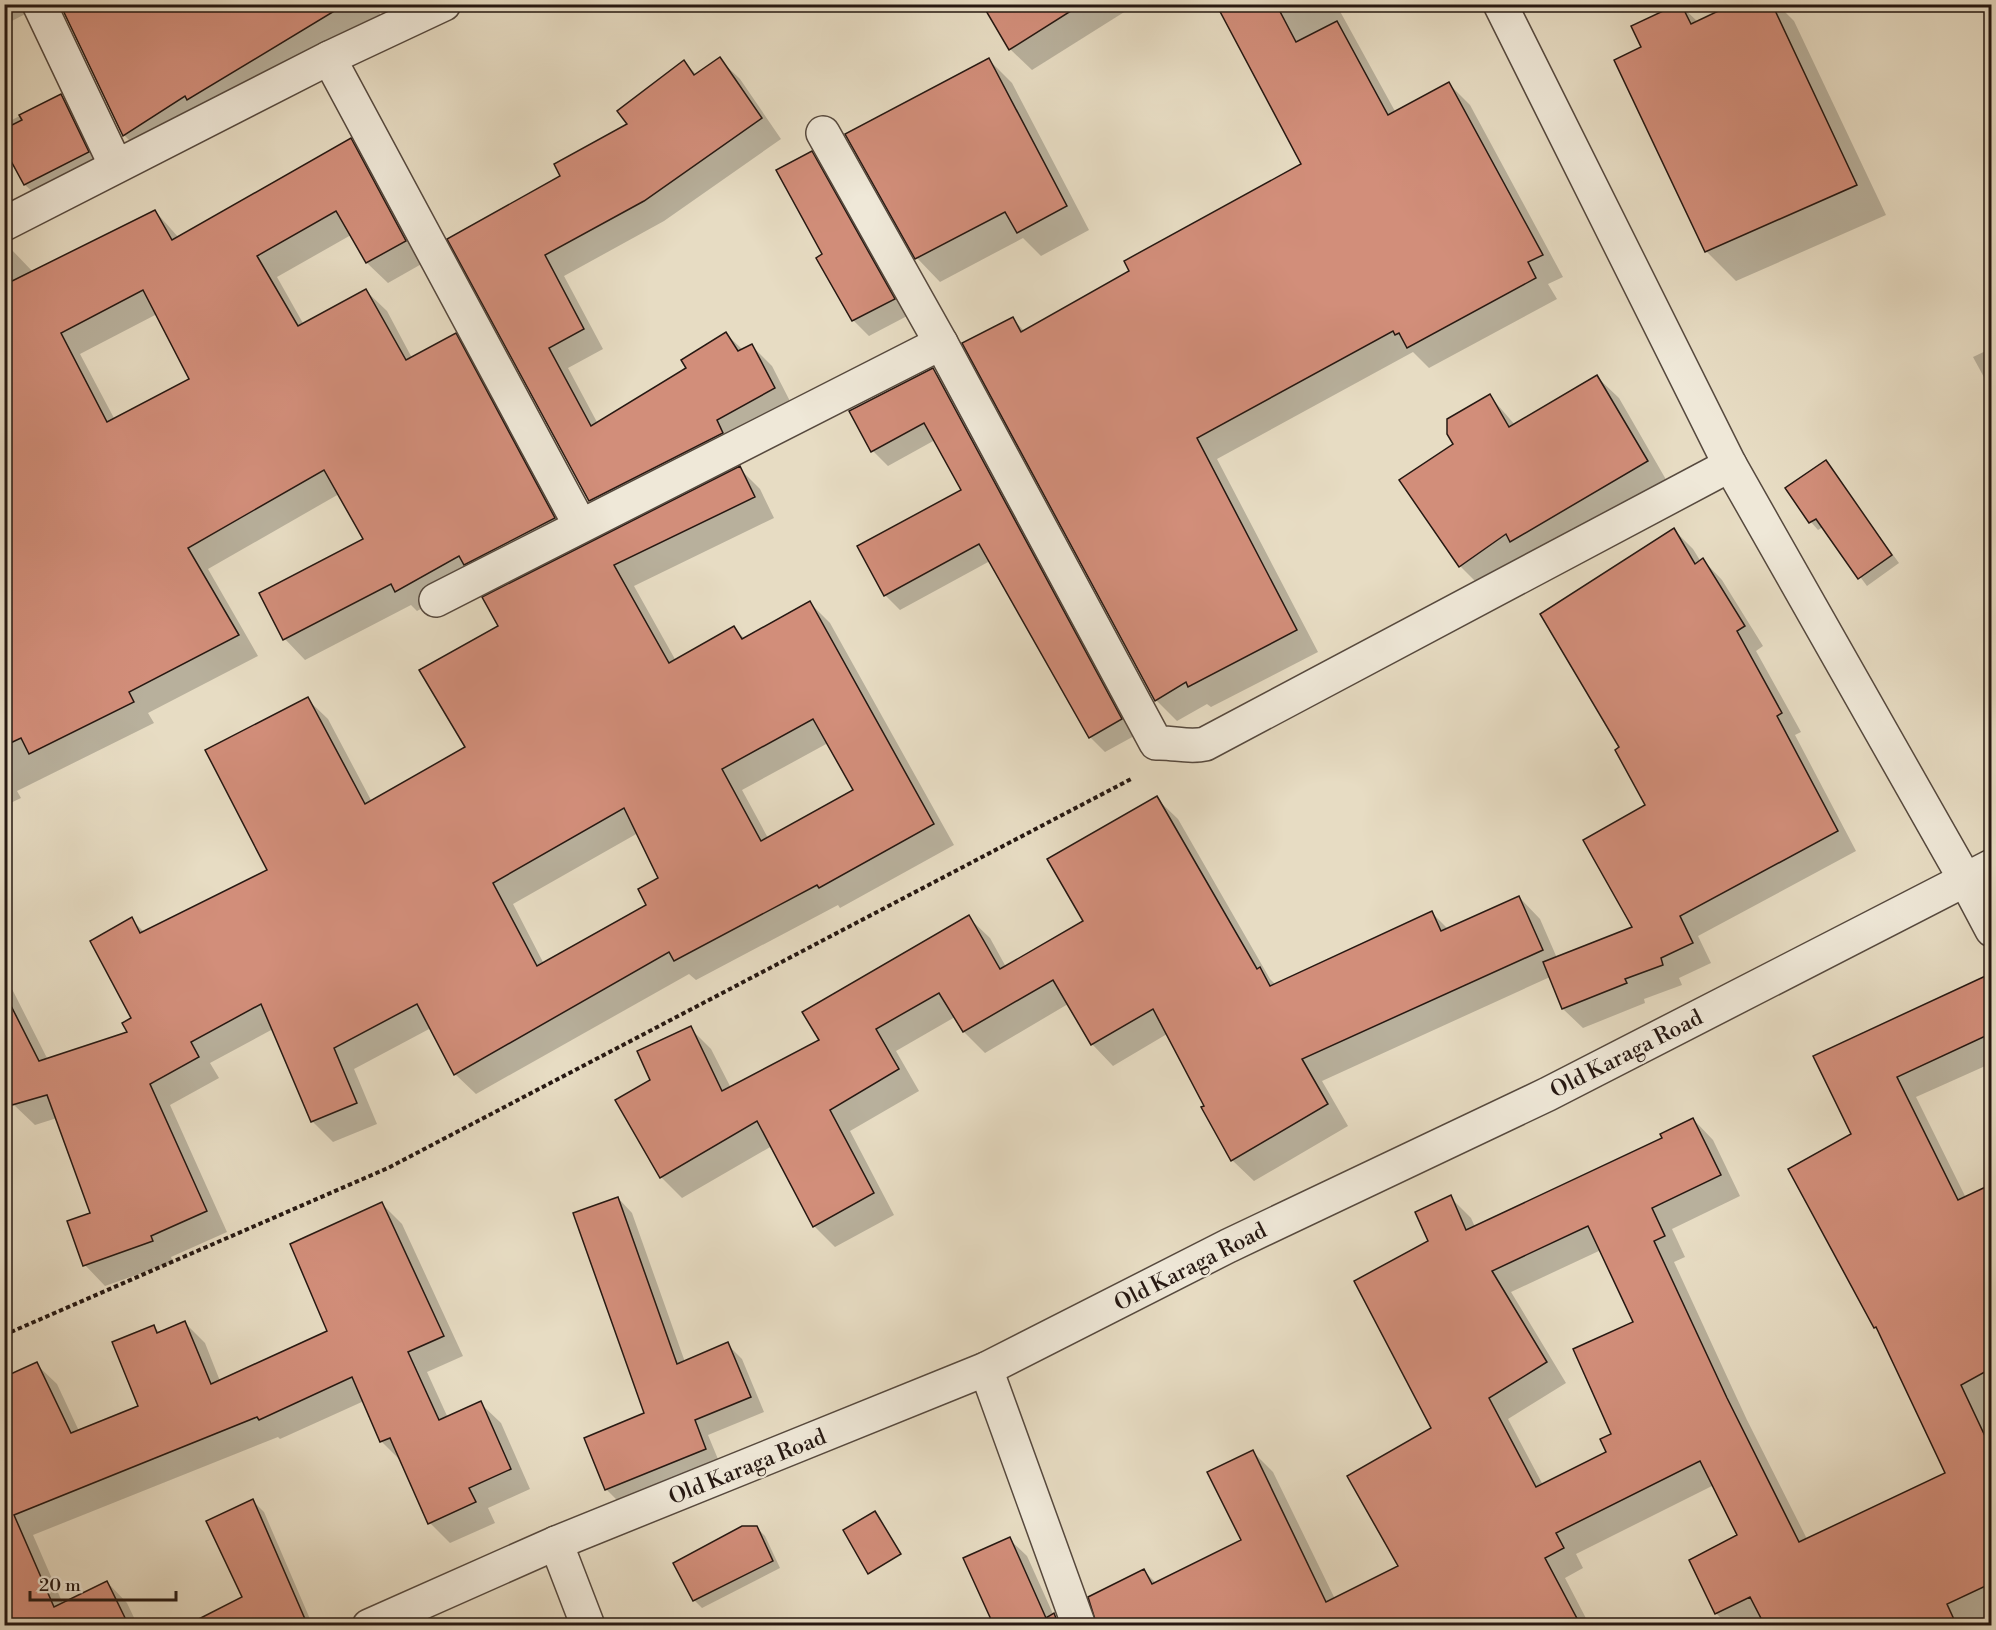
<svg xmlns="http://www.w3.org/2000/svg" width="1996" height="1630" viewBox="0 0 1996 1630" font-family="'Libre Bodoni',serif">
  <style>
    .shadow { fill: #0003; fill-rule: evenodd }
    .building { fill: #d28e7a; stroke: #261812; stroke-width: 1.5; fill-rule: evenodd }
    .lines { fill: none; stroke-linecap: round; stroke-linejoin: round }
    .minor-casing { stroke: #56493e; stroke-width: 36 }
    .tertiary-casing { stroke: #56493e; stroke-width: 36 }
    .path { stroke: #261812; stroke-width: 4; stroke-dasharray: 4.5 3; stroke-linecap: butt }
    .minor { stroke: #efe8d8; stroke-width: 33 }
    .tertiary { stroke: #efe8d8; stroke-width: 33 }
    .labels { text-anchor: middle; stroke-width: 4.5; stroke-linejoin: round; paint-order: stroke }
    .street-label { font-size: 22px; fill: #261812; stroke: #efe8d8 }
  </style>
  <rect width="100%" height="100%" fill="#e7dcc3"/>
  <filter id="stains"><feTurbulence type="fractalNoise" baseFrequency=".00333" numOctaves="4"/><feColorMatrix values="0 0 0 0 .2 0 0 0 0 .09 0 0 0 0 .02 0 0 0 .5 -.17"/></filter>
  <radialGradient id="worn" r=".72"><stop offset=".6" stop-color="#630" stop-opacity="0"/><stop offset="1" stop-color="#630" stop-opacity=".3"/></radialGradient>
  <g class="shadow">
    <polygon points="4,4 32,4 35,9 4,25"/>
    <polygon points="61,4 394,4 379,12 384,21 144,155 124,135"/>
    <polygon points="1137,4 1032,70 1010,49 984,5"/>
    <polygon points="1218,4 1336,4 1396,113 1449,84 1470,105 1563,277 1548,284 1557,299 1429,368 1413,352 1217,459 1318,652 1211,707 1207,704 1177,721 1156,700 1013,319 1025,332 1131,271 1304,164"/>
    <polygon points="1736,4 1777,4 1794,21 1886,215 1736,281 1706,251 1643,47 1680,5 1698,22"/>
    <polygon points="719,59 740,79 781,139 664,221 564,276 603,349 568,368 598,424 688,369 726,334 743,350 752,346 772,366 794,409 610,521 590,500 449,239 562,177 629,124 684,62 697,75"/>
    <polygon points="989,60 1012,83 1089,230 1041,256 1023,238 940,282 917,258 847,134"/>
    <polygon points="61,95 68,103 95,160 33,192 25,185 4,144 4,124"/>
    <path d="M 351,140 L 371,161 L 425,262 L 388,283 L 367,263 L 351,235 L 277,277 L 304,325 L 366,291 L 387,311 L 412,358 L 455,335 L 476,356 L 575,539 L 479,577 L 417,611 L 411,605 L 305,660 L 285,639 L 261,593 L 365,540 L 339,494 L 208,569 L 258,656 L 148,713 L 154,723 L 17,791 L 21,798 L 4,806 L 4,253 L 11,249 L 33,272 L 155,211 L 179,238 ZM 157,314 L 191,380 L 115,420 L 80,354 Z"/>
    <polygon points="812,153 827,169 909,315 869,336 854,321 818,258 824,255"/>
    <polygon points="1992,348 1992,392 1973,357"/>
    <polygon points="933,370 948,385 1136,735 1105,752 1090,737 990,561 900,610 885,595 963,491 935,440 888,466 873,451"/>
    <polygon points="1597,377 1619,398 1668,483 1482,588 1460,566 1455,444 1490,396 1515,425"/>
    <polygon points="1825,462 1899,563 1867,586 1823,527 1818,530 1811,522 1787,489"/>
    <path d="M 739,468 L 760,489 L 774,518 L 634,586 L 676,661 L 734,628 L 745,639 L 810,603 L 830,623 L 954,845 L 840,908 L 838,905 L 696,980 L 689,974 L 476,1094 L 455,1074 L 431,1028 L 354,1069 L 377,1124 L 333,1142 L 312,1121 L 273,1029 L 210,1063 L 219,1078 L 170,1105 L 227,1232 L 171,1257 L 173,1262 L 105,1286 L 85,1265 L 92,1214 L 57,1118 L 35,1125 L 14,1105 L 5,1076 L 4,981 L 11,987 L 48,1060 L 130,1033 L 133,1019 L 131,919 L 144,932 L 269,870 L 307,699 L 328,719 L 372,802 L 467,748 L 500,627 ZM 828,743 L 855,791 L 768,838 L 742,790 ZM 638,833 L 660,879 L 648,905 L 544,964 L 513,904 Z"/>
    <polygon points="1674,530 1693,549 1701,562 1703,560 1722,580 1763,646 1756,651 1801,732 1795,735 1856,851 1698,936 1711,963 1679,978 1682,985 1644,999 1645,1003 1583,1028 1563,1009 1550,977 1322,1081 1348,1126 1254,1181 1232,1160 1167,1034 1113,1066 1092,1044 1068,1004 985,1053 964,1032 955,1017 896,1051 919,1091 850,1131 894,1215 835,1247 814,1226 772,1146 682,1198 661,1177 652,1081 690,1028 711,1049 731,1088 821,1041 968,917 990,938 1006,967 1085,921 1156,798 1178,819 1270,979 1276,985 1432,913 1448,929 1519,897 1540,919 1557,958 1634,928 1647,806 1621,748"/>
    <path d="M 1992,974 L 1992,1063 L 1916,1097 L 1966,1198 L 1992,1185 L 1992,1626 L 1767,1626 L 1764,1620 L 1753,1626 L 1728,1626 L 1716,1613 L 1691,1561 L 1739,1536 L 1714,1485 L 1576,1554 L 1583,1568 L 1565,1578 L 1590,1626 L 1099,1626 L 1144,1571 L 1156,1583 L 1243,1540 L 1253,1452 L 1273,1472 L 1335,1599 L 1400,1566 L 1433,1429 L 1430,1242 L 1450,1197 L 1471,1218 L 1475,1227 L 1664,1139 L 1693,1119 L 1713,1140 L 1740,1196 L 1672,1229 L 1685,1257 L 1674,1262 L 1747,1420 L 1807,1539 L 1947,1473 L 1880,1332 L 1875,1327 L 1853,1134 L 1815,1057 ZM 1601,1250 L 1635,1323 L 1613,1435 L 1608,1452 L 1543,1485 L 1508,1419 L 1566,1383 L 1511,1292 Z"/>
    <polygon points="618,1198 632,1213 685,1362 727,1344 742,1359 764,1412 708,1435 720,1464 621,1504 606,1489 586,1439 646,1414"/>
    <polygon points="382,1204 402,1224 463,1356 427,1372 448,1418 480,1403 501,1423 530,1489 488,1508 495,1523 450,1543 430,1523 402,1462 381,1441 364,1401 280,1439 278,1437 33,1535 63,1604 107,1582 127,1603 138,1626 4,1626 4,1379 36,1364 57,1384 79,1431 140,1407 154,1327 160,1333 185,1323 205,1343 220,1381 329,1332"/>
    <polygon points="252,1500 264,1512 313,1626 205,1626 244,1598"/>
    <polygon points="757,1528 765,1536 780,1568 702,1608 694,1600"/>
    <polygon points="1009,1539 1027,1556 1054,1616 1064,1626 995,1626"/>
  </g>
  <g class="building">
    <polygon points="60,4 346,4 187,100 185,96 123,136"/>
    <polygon points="982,4 1082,4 1009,50"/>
    <polygon points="1216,4 1276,4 1296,42 1337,21 1388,115 1449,82 1543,255 1528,262 1536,278 1407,348 1399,333 1395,335 1393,331 1197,438 1297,630 1188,687 1186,682 1155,701 962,343 1013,317 1021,332 1129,271 1124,261 1301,164"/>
    <polygon points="1678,4 1681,4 1691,24 1733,4 1772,4 1857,185 1705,252 1614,60 1641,47 1631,26"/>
    <polygon points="720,57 762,118 644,201 545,255 584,329 549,348 591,426 686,368 681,360 726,332 738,351 752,344 775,388 717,420 723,433 589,501 447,239 560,176 554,164 627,124 617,111 684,60 694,75"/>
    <polygon points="989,58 1067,206 1017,233 1005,212 915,259 845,134"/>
    <polygon points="61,94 89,152 24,185 4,148 4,129 22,120 19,115"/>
    <path d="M 351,138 L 406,241 L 366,263 L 336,211 L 257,256 L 298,326 L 366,289 L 406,360 L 456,333 L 555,518 L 464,565 L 459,556 L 395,592 L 391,584 L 283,640 L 259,593 L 363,539 L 324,470 L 188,548 L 239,635 L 129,692 L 134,702 L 29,754 L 21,738 L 4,746 L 4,285 L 155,210 L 172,240 ZM 143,290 L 189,379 L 107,422 L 61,333 Z"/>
    <polygon points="812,151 895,299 852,321 816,258 822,254 776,170"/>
    <polygon points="933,368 1122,719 1089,738 979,544 884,596 857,546 961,490 924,423 871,452 849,411"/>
    <polygon points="1597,375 1648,461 1510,542 1506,534 1459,567 1399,480 1453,444 1447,434 1447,419 1490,394 1509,427"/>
    <polygon points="1826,460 1892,555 1858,579 1816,519 1809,523 1785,488"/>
    <path d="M 740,466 L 755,497 L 614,565 L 669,663 L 734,626 L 742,639 L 810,601 L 934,824 L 819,888 L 817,885 L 674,961 L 669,952 L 454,1075 L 417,1004 L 334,1048 L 357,1103 L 311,1122 L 261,1004 L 191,1042 L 199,1057 L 150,1084 L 207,1211 L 151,1236 L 153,1241 L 83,1266 L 67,1221 L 90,1213 L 47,1095 L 12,1105 L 4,1081 L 4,992 L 39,1061 L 127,1032 L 122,1023 L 131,1018 L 90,941 L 132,917 L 140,933 L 267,870 L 205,750 L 308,697 L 365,804 L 465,747 L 419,670 L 498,626 L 482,597 ZM 813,719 L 853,790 L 761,841 L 722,769 ZM 624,808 L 658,878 L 638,889 L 646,905 L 537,966 L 493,883 Z"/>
    <polygon points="1674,528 1695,564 1703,558 1745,626 1737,631 1782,713 1777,716 1838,831 1680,916 1693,943 1661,958 1663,965 1625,979 1627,983 1562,1009 1543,962 1632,927 1583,840 1645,805 1615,750 1619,747 1540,614"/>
    <polygon points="1157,796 1257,969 1260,967 1270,986 1432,911 1441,931 1519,896 1543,950 1302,1059 1328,1104 1231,1161 1201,1107 1204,1106 1153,1009 1091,1045 1053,980 963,1032 939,993 876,1029 899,1069 830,1110 874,1193 813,1227 757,1121 660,1178 615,1100 650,1080 637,1051 691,1026 722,1091 819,1040 802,1012 969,915 1000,969 1083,921 1047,859"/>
    <path d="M 1992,973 L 1992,1033 L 1897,1077 L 1958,1200 L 1992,1184 L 1992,1368 L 1961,1385 L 1992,1451 L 1992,1583 L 1947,1604 L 1957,1626 L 1765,1626 L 1750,1597 L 1715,1614 L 1689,1560 L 1737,1535 L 1700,1461 L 1556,1533 L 1564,1548 L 1545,1558 L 1581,1626 L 1097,1626 L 1088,1597 L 1144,1569 L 1152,1584 L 1241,1540 L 1207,1472 L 1253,1450 L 1326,1602 L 1398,1566 L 1347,1476 L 1431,1428 L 1354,1281 L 1428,1241 L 1415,1212 L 1451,1195 L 1466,1230 L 1662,1138 L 1660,1134 L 1693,1118 L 1721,1175 L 1652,1208 L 1665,1236 L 1654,1241 L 1727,1398 L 1799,1542 L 1945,1473 L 1876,1327 L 1874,1328 L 1788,1169 L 1851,1134 L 1813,1056 ZM 1588,1226 L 1633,1322 L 1573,1349 L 1611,1434 L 1600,1439 L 1606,1452 L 1536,1487 L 1489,1398 L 1547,1362 L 1492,1271 Z"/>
    <polygon points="618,1197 677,1364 728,1342 751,1397 695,1420 706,1449 605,1490 584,1438 644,1413 573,1213"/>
    <polygon points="382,1202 444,1336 408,1352 439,1420 481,1401 511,1469 469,1488 476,1502 428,1524 390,1438 380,1442 352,1377 259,1420 257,1417 14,1515 54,1607 107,1581 129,1626 4,1626 4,1377 37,1362 71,1433 138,1406 112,1342 154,1325 157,1333 185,1321 211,1384 327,1331 290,1244"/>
    <polygon points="253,1499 308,1626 185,1626 242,1597 206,1521"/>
    <polygon points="875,1511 901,1554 868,1574 843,1530"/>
    <polygon points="742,1526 757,1526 773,1561 693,1601 673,1563"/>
    <polygon points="1010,1537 1046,1618 1054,1613 1059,1626 994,1626 963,1558"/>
  </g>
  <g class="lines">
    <defs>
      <g id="minor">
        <polyline points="39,4 116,166"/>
        <polyline points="1500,4 1730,465 1966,881 1992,930"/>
        <polyline points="329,58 580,525"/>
        <path d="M 823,133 L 941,343 L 1156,743 C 1174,742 1188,748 1205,744 L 1730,465"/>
        <polyline points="4,224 329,58 444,4"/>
        <polyline points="436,600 941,343"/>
        <polyline points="986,1369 1079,1626"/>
        <polyline points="556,1543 588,1626"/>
      </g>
      <polyline id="tertiary" points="369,1626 556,1543 986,1369 1228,1246 1548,1094 1992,866"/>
    </defs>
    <use href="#minor" class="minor-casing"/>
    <use href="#tertiary" class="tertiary-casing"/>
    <polyline class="path" points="4,1335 388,1168 1133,778"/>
    <use href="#minor" class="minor"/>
    <use href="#tertiary" class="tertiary"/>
  </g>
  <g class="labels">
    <g class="street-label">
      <text transform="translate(1626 1053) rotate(-27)" y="8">Old Karaga Road</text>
      <text transform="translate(1190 1266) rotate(-27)" y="8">Old Karaga Road</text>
      <text transform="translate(747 1466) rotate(-22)" y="8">Old Karaga Road</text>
    </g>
  </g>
  <rect width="1996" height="1630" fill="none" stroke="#e7dcc3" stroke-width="24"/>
  <rect x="6" y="6" width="1984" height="1618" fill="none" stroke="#261812" stroke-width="3"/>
  <rect x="12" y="12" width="1972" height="1606" fill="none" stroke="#261812" stroke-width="1.5"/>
  <path d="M30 1591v9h146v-9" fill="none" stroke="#261812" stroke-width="3"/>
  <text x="39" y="1591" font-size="18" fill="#261812" stroke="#efe8d8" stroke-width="4.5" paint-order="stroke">20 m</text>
  <rect width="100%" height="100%" filter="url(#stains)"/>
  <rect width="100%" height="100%" fill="url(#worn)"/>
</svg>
